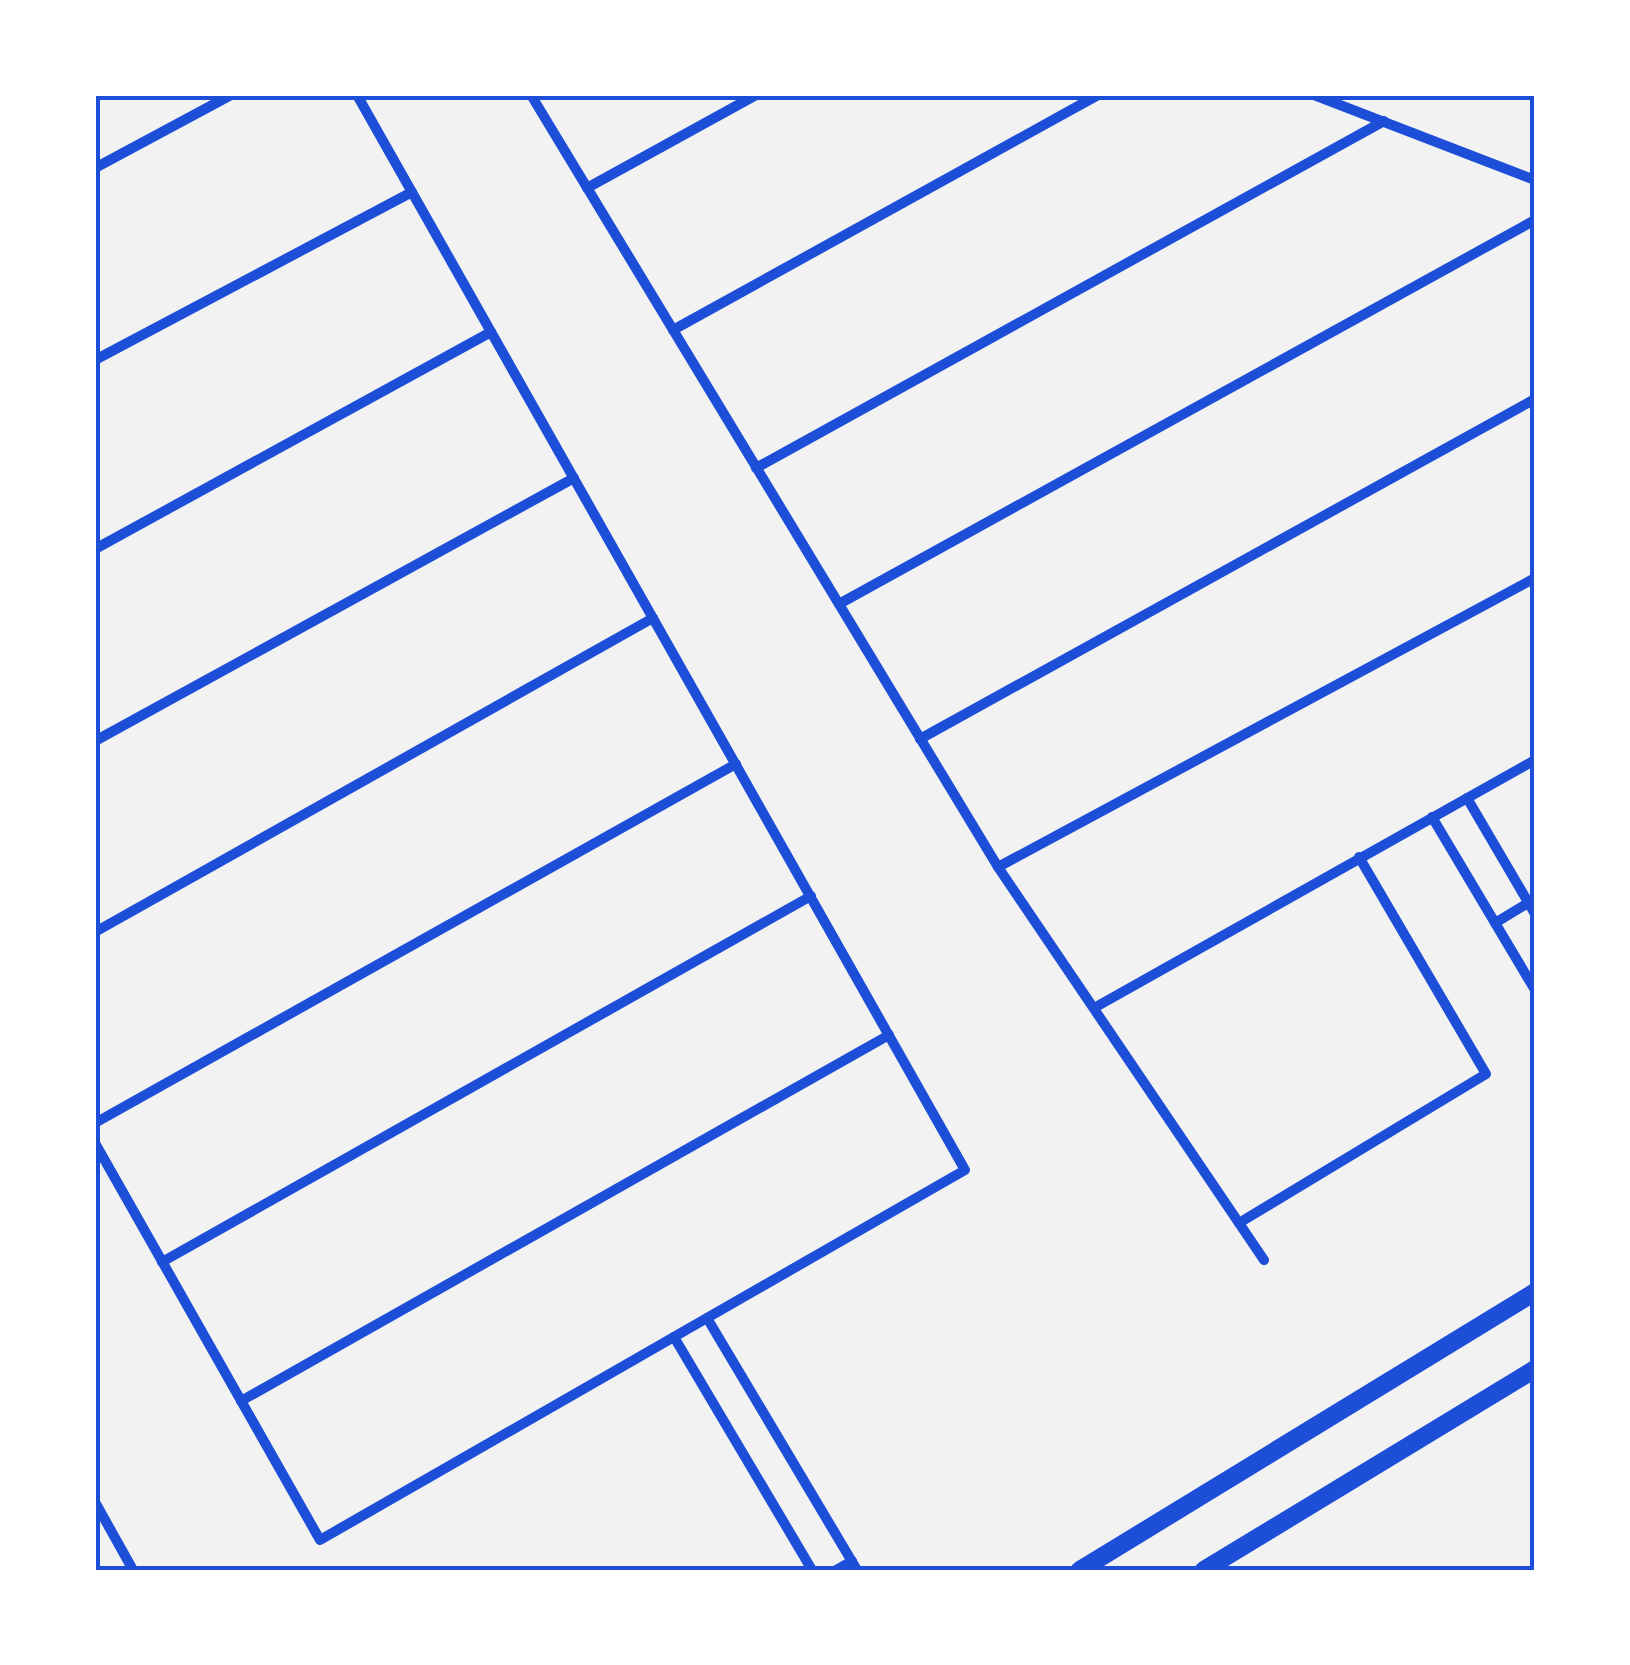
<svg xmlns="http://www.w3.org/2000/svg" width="1630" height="1665" viewBox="0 0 1630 1665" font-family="Overpass,sans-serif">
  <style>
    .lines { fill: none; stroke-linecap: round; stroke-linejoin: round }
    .minor { stroke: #1d4ed8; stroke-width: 10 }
    .tertiary { stroke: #1d4ed8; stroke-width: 18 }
    .neatline { fill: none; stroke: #1d4ed8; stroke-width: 4 }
  </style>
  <rect width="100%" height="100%" fill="#f2f2f2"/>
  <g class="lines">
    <g class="minor">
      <polyline points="531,95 998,867 1264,1260"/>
      <polyline points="1314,95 1535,180"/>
      <polyline points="95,168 231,95"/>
      <polyline points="587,188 756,95"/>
      <polyline points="673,330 1098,95"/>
      <polyline points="95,360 412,192"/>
      <polyline points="756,468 1384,121"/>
      <polyline points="95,549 491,332"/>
      <polyline points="839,604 1535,220"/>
      <polyline points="920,739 1535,399"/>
      <polyline points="95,741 574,478"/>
      <polyline points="1467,798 1535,914"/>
      <polyline points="1432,817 1535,990"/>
      <polyline points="998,867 1535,578"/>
      <polyline points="1495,923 1528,903"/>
      <polyline points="95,932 653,618"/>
      <polyline points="1094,1008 1535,760"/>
      <polyline points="95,1123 736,764"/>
      <polyline points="95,1143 320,1540 965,1170 357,95"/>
      <polyline points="1239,1223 1486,1074 1359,857"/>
      <polyline points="162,1262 811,896"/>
      <polyline points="707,1318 857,1570"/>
      <polyline points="674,1337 812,1570"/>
      <polyline points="241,1401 889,1035"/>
      <polyline points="95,1502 133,1570"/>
      <polyline points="836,1570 852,1561"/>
    </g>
    <g class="tertiary">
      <polyline points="1080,1570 1535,1292"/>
      <polyline points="1204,1570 1535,1369"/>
    </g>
  </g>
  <rect width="1630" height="1665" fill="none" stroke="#ffffff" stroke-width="195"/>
  <rect x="98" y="98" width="1434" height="1470" class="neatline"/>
</svg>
